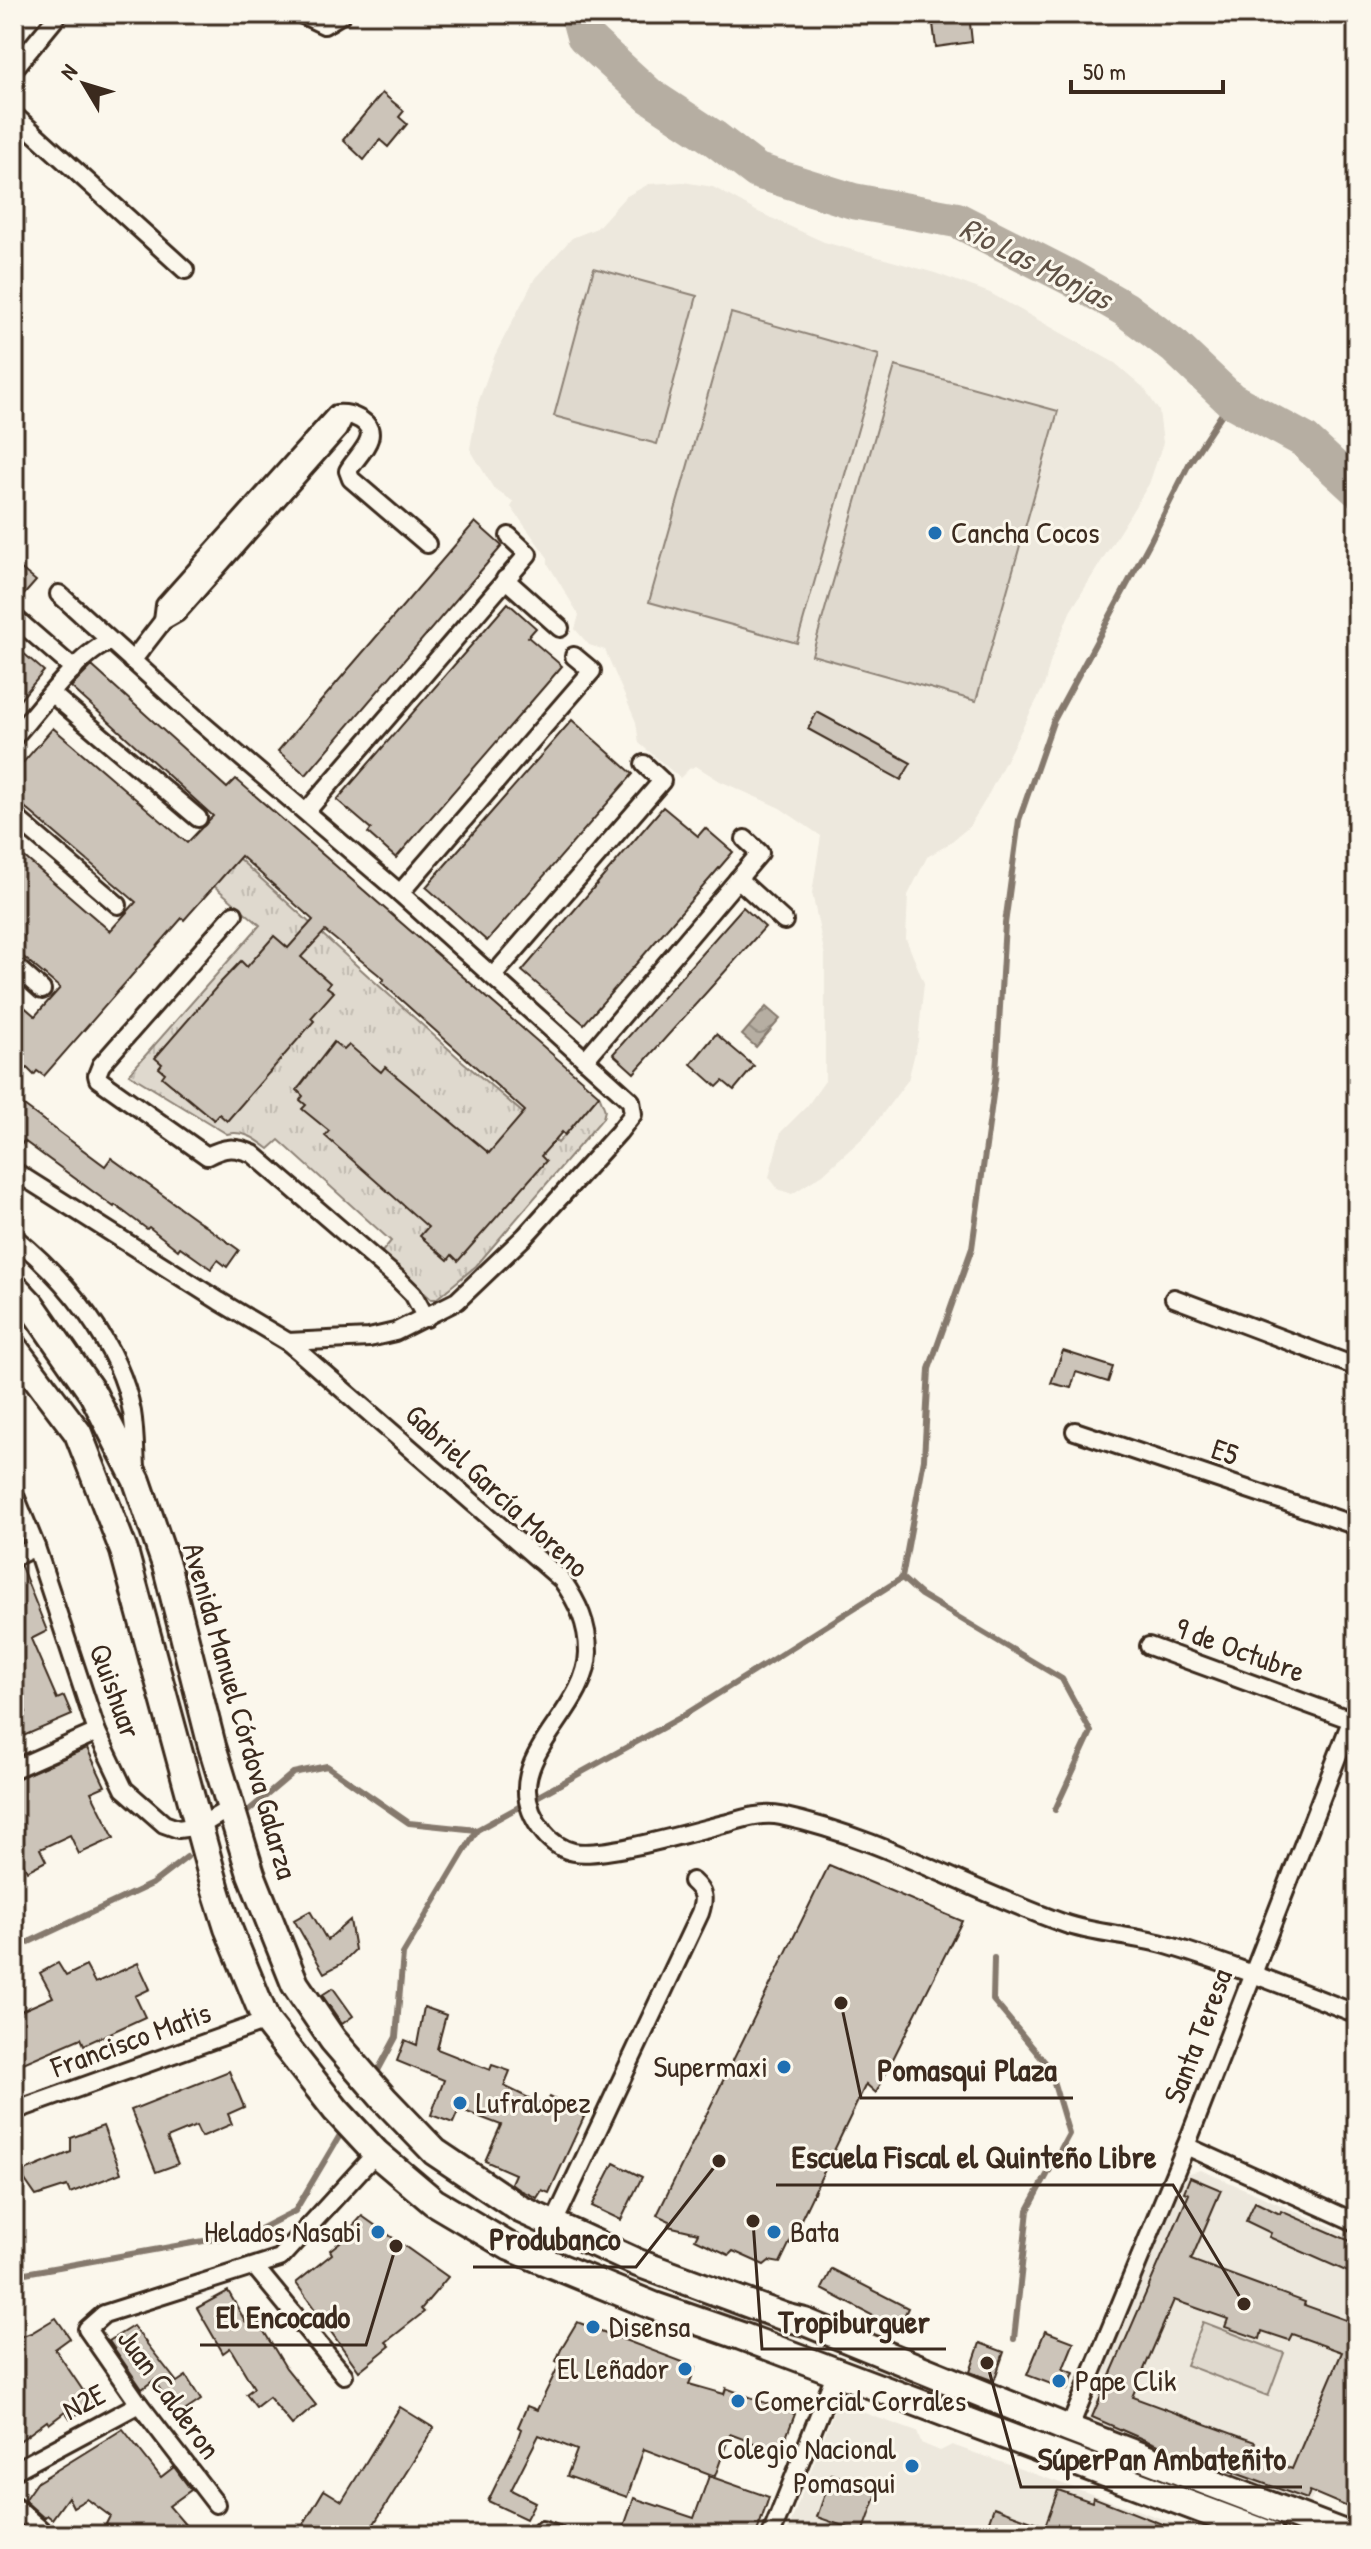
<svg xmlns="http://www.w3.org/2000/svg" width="1371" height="2549" viewBox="0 0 1371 2549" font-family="'Patrick Hand',sans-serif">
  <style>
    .built { fill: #ede8dd }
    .grass { fill: url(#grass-tufts); stroke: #8d8276; stroke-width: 2 }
    .garden { fill: #dfd9ce; stroke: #8d8276; stroke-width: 2 }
    .water { fill: url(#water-waves); stroke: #85796d; stroke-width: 2 }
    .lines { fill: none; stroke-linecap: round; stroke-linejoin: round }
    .stream { stroke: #85796d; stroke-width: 6 }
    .river { stroke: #b6aea2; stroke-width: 36 }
    .building { fill: #ccc4b9; stroke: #3b2a1e; stroke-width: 2; fill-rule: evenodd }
    .street-casing { stroke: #3b2a1e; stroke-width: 22 }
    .primary-casing { stroke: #3b2a1e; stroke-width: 32 }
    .street { stroke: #fbf7ec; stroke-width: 16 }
    .primary { stroke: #fbf7ec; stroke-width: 26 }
    .poi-dot { fill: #1f6fb2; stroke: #fbf7ec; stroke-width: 3 }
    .labels { text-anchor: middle; stroke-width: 6; stroke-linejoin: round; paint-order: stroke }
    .poi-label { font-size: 30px; fill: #3b2a1e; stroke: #fbf7ec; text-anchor: start }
    .street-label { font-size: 30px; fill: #3b2a1e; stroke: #fbf7ec }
    .water-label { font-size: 32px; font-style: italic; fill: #605246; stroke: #fbf7ec }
    .leader { fill: none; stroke: #3b2a1e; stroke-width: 3 }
    .callout-dot { fill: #3b2a1e; stroke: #fbf7ec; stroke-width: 3 }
    .callout-label { font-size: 32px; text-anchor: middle; font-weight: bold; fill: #3b2a1e; stroke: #fbf7ec; stroke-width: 6; stroke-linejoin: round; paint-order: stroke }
  </style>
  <defs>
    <pattern id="grass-tufts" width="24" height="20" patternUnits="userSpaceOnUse" patternTransform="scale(2)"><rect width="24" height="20" fill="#dfd9ce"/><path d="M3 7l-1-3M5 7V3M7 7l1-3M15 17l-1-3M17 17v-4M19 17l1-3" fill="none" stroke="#c0bab0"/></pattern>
    <pattern id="water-waves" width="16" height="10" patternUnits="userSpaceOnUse" patternTransform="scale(2)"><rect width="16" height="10" fill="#b6aea2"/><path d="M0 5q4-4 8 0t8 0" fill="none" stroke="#958e83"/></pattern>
  </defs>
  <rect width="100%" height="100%" fill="#fbf7ec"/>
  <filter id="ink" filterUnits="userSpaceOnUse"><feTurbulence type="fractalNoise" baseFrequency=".0125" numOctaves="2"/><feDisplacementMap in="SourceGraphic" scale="16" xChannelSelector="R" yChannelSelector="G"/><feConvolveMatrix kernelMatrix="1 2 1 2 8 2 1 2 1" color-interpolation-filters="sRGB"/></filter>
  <g filter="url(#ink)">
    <g class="built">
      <polygon points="683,182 713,187 756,211 824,242 935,273 990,293 1115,363 1144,388 1159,411 1163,443 1149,484 1070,612 1051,659 1044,686 986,799 969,827 947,845 927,857 908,895 906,939 924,983 918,1041 908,1080 868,1133 823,1174 792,1194 778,1189 769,1177 781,1132 807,1106 825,1081 825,956 812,893 821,836 780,808 720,781 696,766 689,769 680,778 639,743 636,722 605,650 589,645 575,629 579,615 548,564 548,558 511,507 514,502 494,489 470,449 478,403 495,355 535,278 572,238 597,228 625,197 649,184"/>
      <polygon points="1201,2170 1357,2238 1357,2403 1307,2509 1087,2420 1106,2375 1103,2369 1185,2174"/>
      <polygon points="837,2403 917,2432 921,2443 940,2451 952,2445 1208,2535 786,2535"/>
    </g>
    <path class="grass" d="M 204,827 L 462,1061 L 558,1143 L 599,1095 L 605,1110 L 603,1118 L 476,1266 L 436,1299 L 431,1299 L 381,1253 L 391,1241 L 279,1140 L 269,1149 C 256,1139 244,1130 227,1134 L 129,1074 L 260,925 L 214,886 Z"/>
    <g class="garden">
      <polygon points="594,268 697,296 657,444 554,416"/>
      <polygon points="731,313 879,355 797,643 649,602"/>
      <polygon points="895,366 1058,411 976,701 812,655"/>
      <polygon points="1203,2322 1284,2353 1268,2396 1186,2365"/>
    </g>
    <polygon class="water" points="766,1007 780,1019 756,1047 742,1035"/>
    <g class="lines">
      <g class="stream">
        <polyline points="1055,1810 1091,1732 1062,1679 921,1595 902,1578 924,1459 929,1369 972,1248 996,1073 1005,924 1019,820 1053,722 1150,542 1189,464 1231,400"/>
        <polyline points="241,1817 293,1773 327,1766 409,1823 477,1830 678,1719 902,1578"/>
        <polyline points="14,1949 152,1884 187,1857"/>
        <polyline points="994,1958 993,2000 1049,2067 1069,2134 1028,2210 1014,2339"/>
        <polyline points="375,2076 396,2037 403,1954 477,1830"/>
        <polyline points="14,2275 254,2232 295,2211 340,2135"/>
      </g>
      <polyline class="river" points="578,14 584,36 650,96 714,138 757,171 853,201 957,220 1071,278 1125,309 1175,347 1231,400 1304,440 1357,489"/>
    </g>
    <g class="building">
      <polygon points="946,14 969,14 972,42 936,47 932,16"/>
      <polygon points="382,93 404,111 399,117 407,124 388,147 380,140 364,160 343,140"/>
      <polygon points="475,522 502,546 306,775 278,751"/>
      <polygon points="14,563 36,581 14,606"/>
      <polygon points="508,603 536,628 528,637 562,666 396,858 368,833 371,829 337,800"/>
      <polygon points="14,645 44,671 14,707"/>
      <polygon points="92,666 227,788 236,779 599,1095 565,1135 562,1132 541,1156 546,1161 458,1261 452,1255 448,1260 420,1236 428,1227 325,1136 329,1131 302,1109 306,1105 300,1100 303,1096 297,1090 334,1042 344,1050 349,1045 381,1072 385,1067 489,1153 525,1111 381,982 384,979 325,931 301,957 330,983 327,987 334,992 311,1018 314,1021 227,1121 219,1114 214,1120 162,1077 165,1073 159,1068 162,1064 155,1058 220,983 241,961 247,967 274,936 288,948 313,920 241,856 184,920 182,918 44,1076 37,1071 34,1075 27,1068 24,1071 14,1063 14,998 35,1016 60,988 14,949 14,848 110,931 136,902 14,798 14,773 53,728 187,843 213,816 71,687"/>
      <polygon points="817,712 911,763 901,780 808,729"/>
      <polygon points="572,720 633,774 487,941 426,887"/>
      <polygon points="663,807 698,836 705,828 733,852 584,1024 522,971"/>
      <polygon points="743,907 765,927 634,1073 613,1054"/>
      <polygon points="716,1034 754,1066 734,1090 723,1081 717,1087 691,1064"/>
      <polygon points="20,1103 105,1166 111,1158 239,1250 227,1267 218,1260 211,1269 180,1247 178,1250 149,1227 147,1229 115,1205 114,1207 24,1141 14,1155 14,1112"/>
      <polygon points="1063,1351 1113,1367 1108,1382 1076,1372 1071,1388 1051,1383"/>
      <polygon points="21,1566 47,1631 31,1639 57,1699 64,1696 72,1715 14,1740 14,1718 26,1712 14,1686 14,1568"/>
      <polygon points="87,1748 105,1786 91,1792 114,1838 79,1854 70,1835 40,1849 46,1861 27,1871 14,1844 14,1780"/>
      <polygon points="829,1865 962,1921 876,2093 866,2084 780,2263 769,2261 764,2265 733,2251 729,2255 695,2239 698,2233 668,2226 670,2221 657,2215"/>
      <polygon points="310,1911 327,1940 350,1920 355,1950 341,1964 324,1973 294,1920"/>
      <polygon points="58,1963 66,1976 86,1966 95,1983 138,1963 150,1989 135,1996 145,2017 84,2045 81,2038 14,2067 14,2014 53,1997 40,1973"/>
      <polygon points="333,1988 353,2016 342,2024 322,1995"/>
      <polygon points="424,2007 446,2015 437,2049 490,2070 492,2065 510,2071 504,2086 545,2106 550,2097 585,2115 549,2193 542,2190 537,2198 520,2190 511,2183 515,2174 485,2161 501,2125 459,2109 453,2123 431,2115 444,2080 397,2061 405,2040 417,2045"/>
      <polygon points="229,2071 244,2107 228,2114 232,2124 201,2137 196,2126 167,2138 178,2164 156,2172 131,2110"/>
      <polygon points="103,2126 121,2173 70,2193 67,2186 36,2196 20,2173 71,2152 71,2138"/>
      <polygon points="614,2163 642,2177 621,2220 592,2206"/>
      <path d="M 1190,2177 L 1221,2190 L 1191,2260 L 1305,2302 L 1304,2305 L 1354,2323 L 1357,2316 L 1357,2511 L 1310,2491 L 1307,2499 L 1147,2441 L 1092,2417 L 1189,2194 L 1184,2192 ZM 1174,2300 L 1228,2319 L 1225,2327 L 1260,2339 L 1262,2331 L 1289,2340 L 1292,2334 L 1342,2352 L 1292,2469 L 1251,2453 L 1255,2442 L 1132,2397 Z"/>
      <polygon points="1255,2202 1280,2214 1281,2211 1357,2244 1357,2276 1269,2237 1271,2233 1246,2221"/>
      <polygon points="362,2216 448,2277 421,2309 424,2312 386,2342 390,2346 359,2371 296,2283 332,2254 330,2250 354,2231 352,2227"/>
      <polygon points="832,2269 908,2308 898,2329 822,2289"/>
      <polygon points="228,2291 248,2326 257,2320 286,2368 316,2405 292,2425 269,2397 256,2407 246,2394 254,2388 230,2348 223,2353 197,2308"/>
      <polygon points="56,2318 70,2338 55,2349 92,2404 70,2419 65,2412 49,2424 47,2421 14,2445 14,2339 31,2333"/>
      <polygon points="577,2322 696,2367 689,2384 724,2394 726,2388 795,2414 780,2453 730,2434 715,2476 644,2449 627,2497 567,2476 577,2450 539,2435 511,2490 535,2502 526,2519 488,2501 514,2448 521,2429 518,2427 527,2406 537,2410 560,2363 556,2361 562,2347"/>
      <polygon points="133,2326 177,2382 186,2376 201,2400 177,2416 154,2380 142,2389 109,2341"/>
      <polygon points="1045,2331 1074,2342 1063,2369 1074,2373 1067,2390 1027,2375"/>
      <polygon points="980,2343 1004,2352 994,2381 970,2372"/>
      <polygon points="400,2407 434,2428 367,2535 297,2535 324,2490 342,2501"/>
      <polygon points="123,2429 161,2477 174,2467 191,2490 169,2506 194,2535 123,2535 106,2524 110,2516 87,2499 73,2507 68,2497 52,2519 47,2515 44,2518 24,2500 36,2483"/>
      <polygon points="832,2474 878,2491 863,2533 817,2517"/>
      <polygon points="709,2476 769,2497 756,2535 621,2535 634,2498 694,2518"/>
      <polygon points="1058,2490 1092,2502 1093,2497 1190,2535 984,2535 994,2507 1045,2526"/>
    </g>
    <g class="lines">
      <defs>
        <g id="street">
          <polyline points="301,14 324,25 342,14"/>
          <polyline points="14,69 59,14"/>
          <polyline points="14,115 185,270"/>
          <polyline points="505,579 560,628"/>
          <polyline points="59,594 199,721 400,893 631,1101 633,1114 619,1132 525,1236 457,1301 395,1332 369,1338 288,1342"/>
          <polyline points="14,617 74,669"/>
          <path d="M 163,621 L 165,605 L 336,414 C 346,413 352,415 361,420 C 384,435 356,456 348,471 L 351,479 L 427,544"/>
          <polyline points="132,661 163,621 177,613 338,430 344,418 342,414"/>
          <polyline points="52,694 198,818"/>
          <path d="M 14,737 C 36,713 80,651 110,642"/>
          <polyline points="306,812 528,554 509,536"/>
          <polyline points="14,816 118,905"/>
          <polyline points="738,879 784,921"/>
          <polyline points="400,893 592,671 574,656"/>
          <path d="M 234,914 L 101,1065 L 97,1075 L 98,1079 L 207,1156 C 225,1147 234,1146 253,1154 L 398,1279 L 413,1294 L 426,1318"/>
          <polyline points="14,965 42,990"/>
          <polyline points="493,976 662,781 644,764"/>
          <polyline points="585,1060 760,853 745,839"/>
          <path d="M 14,1171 L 219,1301 L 288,1342 L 562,1580 C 578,1603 588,1624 588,1652 C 587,1718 488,1763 544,1833 C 551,1842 563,1850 574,1852 C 605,1858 694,1831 728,1823 C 744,1818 764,1812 781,1816 C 880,1837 969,1890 1063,1923 C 1097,1935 1135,1935 1170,1946 C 1233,1965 1295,1990 1357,2014"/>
          <path d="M 14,1237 C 66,1279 120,1345 132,1412 C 135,1430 135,1450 136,1468"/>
          <polyline points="1174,1298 1357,1367"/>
          <polyline points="1075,1431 1357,1526"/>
          <polyline points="14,1493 36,1547 97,1732 124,1789 164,1824 178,1829 200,1826 230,1808"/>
          <polyline points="14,1557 36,1547"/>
          <polyline points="1149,1646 1357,1722"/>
          <polyline points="14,1769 97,1732"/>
          <polyline points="14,2111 266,2021"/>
          <polyline points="1186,2146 1357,2223"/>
          <path d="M 553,2225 L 700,1913 C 705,1898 704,1892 692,1881"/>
          <polyline points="255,2267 344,2375"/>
          <polyline points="1069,2429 1186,2146 1357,1706"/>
          <polyline points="14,2471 139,2404"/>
          <polyline points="216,2504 139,2404 87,2329 104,2314 280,2258 376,2153"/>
          <polyline points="14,2506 47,2535"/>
          <polyline points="542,2530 557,2535"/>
          <polyline points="771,2535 836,2372"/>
        </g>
        <g id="primary">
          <polyline points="14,1287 31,1305 93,1394 137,1481 167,1568 212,1746 251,1874 295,1984 333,2040 384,2099 435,2152 520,2209 638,2263 785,2317 805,2322 1069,2429 1347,2535"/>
          <polyline points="14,1348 78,1433 124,1551 216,1890 228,1928 266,2021 336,2110 376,2153 434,2202 510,2247 654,2306 741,2336 1270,2535"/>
        </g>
      </defs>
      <use href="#street" class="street-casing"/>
      <use href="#primary" class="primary-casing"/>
      <use href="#street" class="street"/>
      <use href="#primary" class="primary"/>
    </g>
  </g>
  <g class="poi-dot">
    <circle cx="935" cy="533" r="8"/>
    <circle cx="784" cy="2067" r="8"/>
    <circle cx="460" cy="2103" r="8"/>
    <circle cx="378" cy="2232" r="8"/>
    <circle cx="774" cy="2232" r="8"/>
    <circle cx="593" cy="2327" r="8"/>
    <circle cx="685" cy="2369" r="8"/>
    <circle cx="1059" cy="2381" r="8"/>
    <circle cx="738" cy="2401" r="8"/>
    <circle cx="912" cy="2466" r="8"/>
  </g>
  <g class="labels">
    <g class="poi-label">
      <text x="951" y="543">Cancha Cocos</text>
      <text x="768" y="2077" text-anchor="end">Supermaxi</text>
      <text x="476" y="2113">Lufralopez</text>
      <text x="362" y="2242" text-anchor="end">Helados Nasabi</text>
      <text x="790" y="2242">Bata</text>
      <text x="609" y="2337">Disensa</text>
      <text x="669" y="2379" text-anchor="end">El Leñador</text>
      <text x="1075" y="2391">Pape Clik</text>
      <text x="754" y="2411">Comercial Corrales</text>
      <text x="896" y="2459" text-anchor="end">Colegio Nacional<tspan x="896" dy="34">Pomasqui</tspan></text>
    </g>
    <g class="street-label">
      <text transform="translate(1225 1452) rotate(19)" y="10">E5</text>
      <text transform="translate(497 1491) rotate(43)" y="10">Gabriel García Moreno</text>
      <text transform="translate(1240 1650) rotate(20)" y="10">9 de Octubre</text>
      <text transform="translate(115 1691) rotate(70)" y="10">Quishuar</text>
      <text transform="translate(240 1711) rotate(74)" y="10">Avenida Manuel Córdova Galarza</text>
      <text transform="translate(1198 2036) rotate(-69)" y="10">Santa Teresa</text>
      <text transform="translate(131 2040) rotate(-20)" y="10">Francisco Matis</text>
      <text transform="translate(169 2394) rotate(54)" y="10">Juan Calderon</text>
      <text transform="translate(84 2402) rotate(-28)" y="10">N2E</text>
    </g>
    <g class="water-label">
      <text transform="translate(1036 263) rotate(27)" y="11">Rio Las Monjas</text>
    </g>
  </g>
  <path class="leader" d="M841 2003L861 2098H1073M1244 2304L1173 2185H776M719 2161L636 2267H473M396 2246L366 2345H200M753 2221L762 2349H946M987 2363L1021 2487H1302"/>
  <g class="callout-dot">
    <circle cx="841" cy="2003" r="8"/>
    <circle cx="1244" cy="2304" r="8"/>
    <circle cx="719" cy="2161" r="8"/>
    <circle cx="396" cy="2246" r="8"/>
    <circle cx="753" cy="2221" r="8"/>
    <circle cx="987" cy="2363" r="8"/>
  </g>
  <g class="callout-label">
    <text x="967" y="2081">Pomasqui Plaza</text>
    <text x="974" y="2168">Escuela Fiscal el Quinteño Libre</text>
    <text x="555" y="2250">Produbanco</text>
    <text x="283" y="2328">El Encocado</text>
    <text x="854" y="2333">Tropiburguer</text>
    <text x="1162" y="2470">SúperPan Ambateñito</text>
  </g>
  <rect width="1371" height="2549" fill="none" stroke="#fbf7ec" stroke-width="48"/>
  <rect x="24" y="24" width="1323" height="2501" fill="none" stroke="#3b2a1e" stroke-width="3" filter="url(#ink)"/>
  <g transform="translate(84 84) rotate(308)" stroke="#fbf7ec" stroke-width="6" paint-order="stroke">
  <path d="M0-6L14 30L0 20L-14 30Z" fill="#3b2a1e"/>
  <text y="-12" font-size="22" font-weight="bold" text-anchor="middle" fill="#3b2a1e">N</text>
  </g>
  <path d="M1071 80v12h152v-12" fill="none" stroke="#3b2a1e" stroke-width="4"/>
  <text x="1083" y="80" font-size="24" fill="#3b2a1e" stroke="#fbf7ec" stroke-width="6" paint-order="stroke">50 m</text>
</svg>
